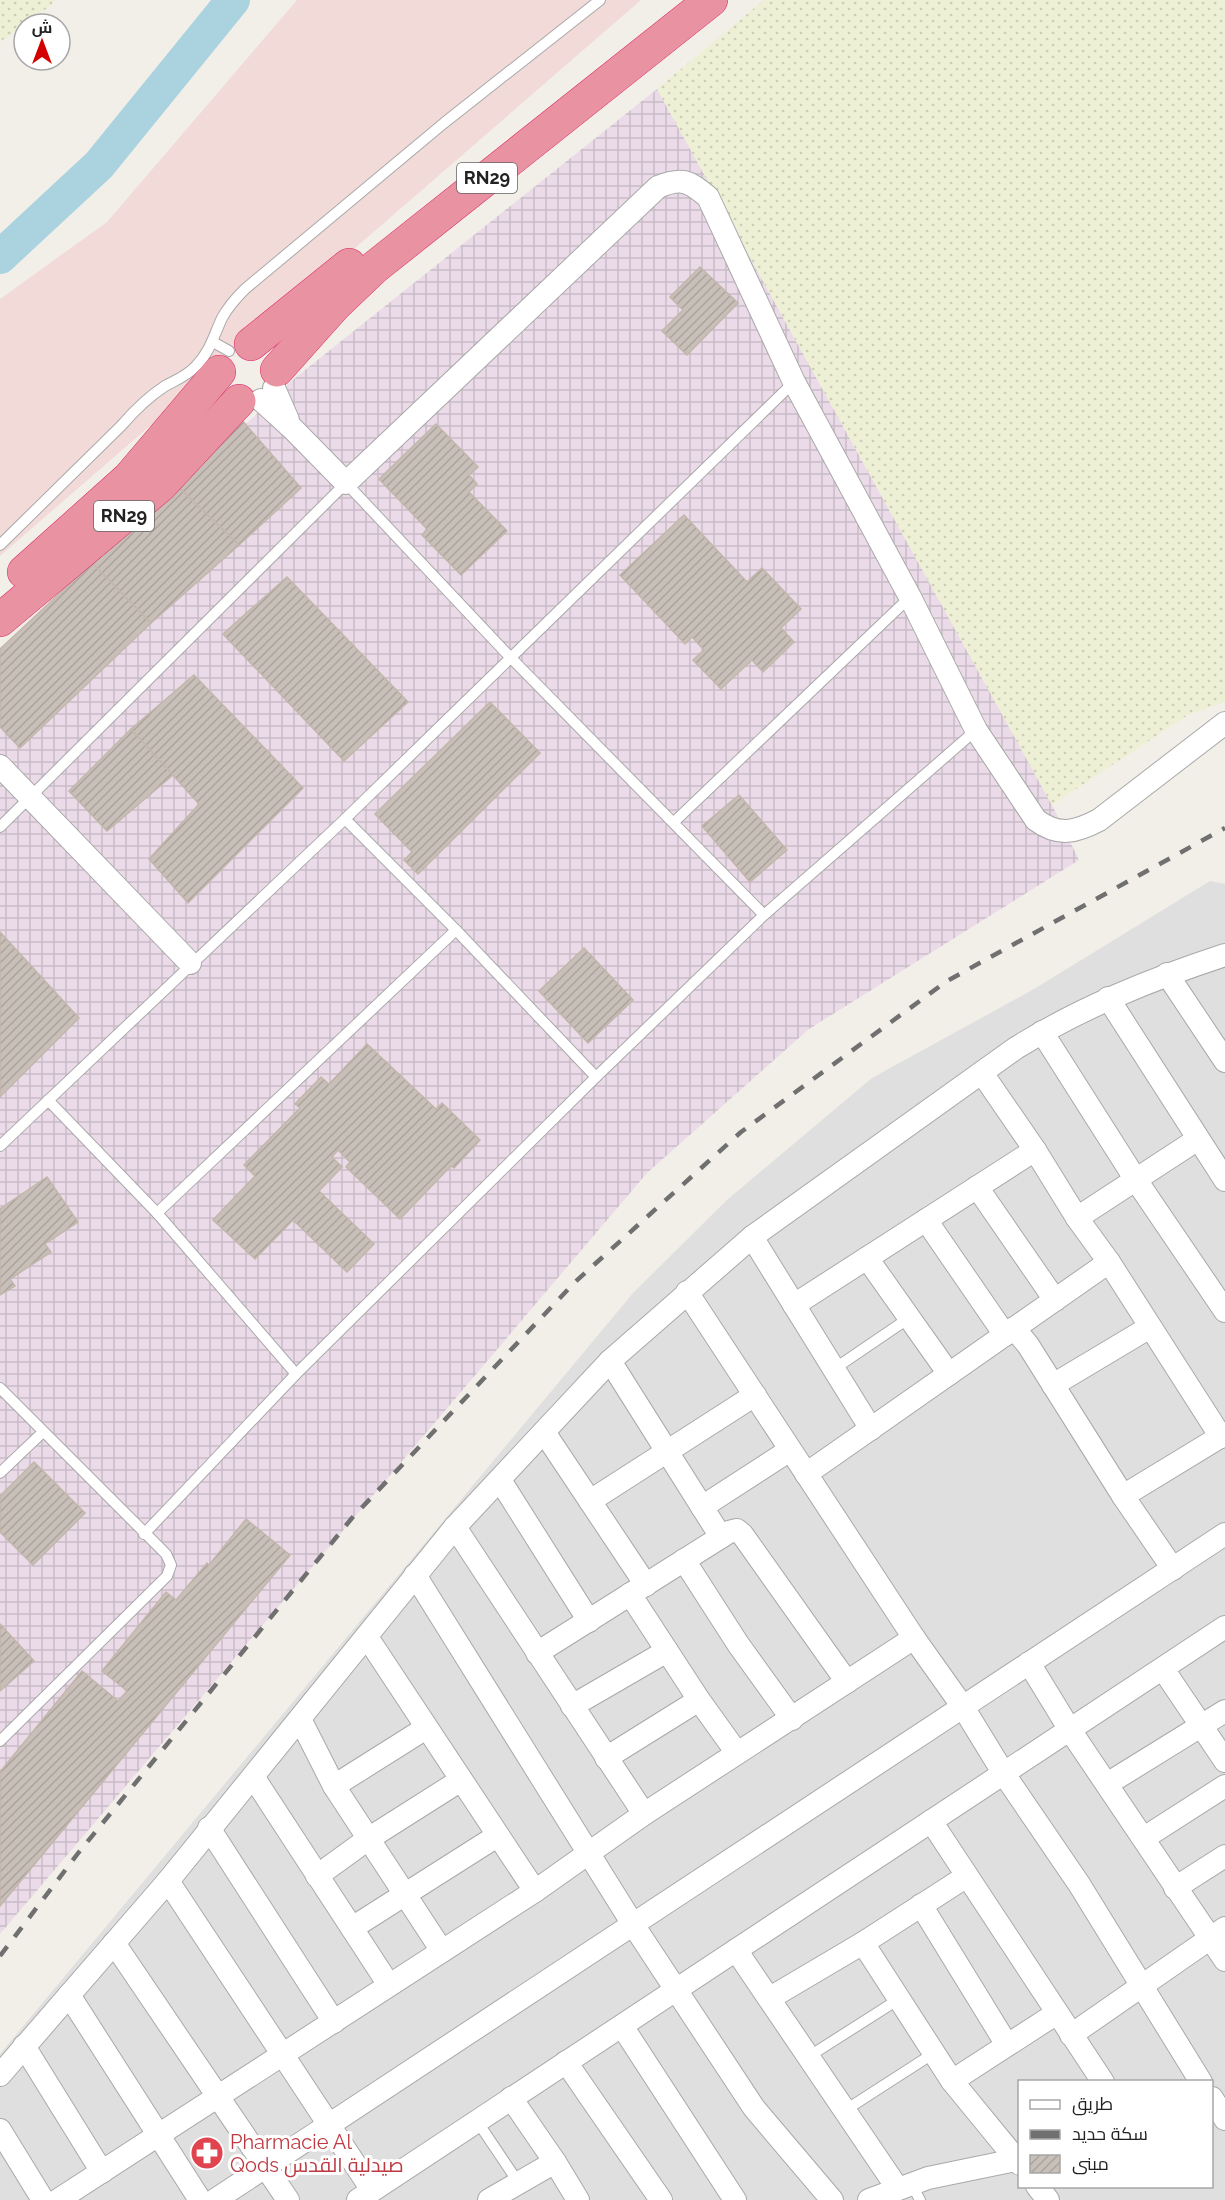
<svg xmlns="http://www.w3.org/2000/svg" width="1225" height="2200" viewBox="0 0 1225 2200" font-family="Raleway,Cairo,sans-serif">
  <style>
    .residential { fill: #e0dfdf; fill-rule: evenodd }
    .commercial { fill: #f2dad9 }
    .industrial { fill: url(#industrial-grid) }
    .farmland { fill: url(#farmland-dots) }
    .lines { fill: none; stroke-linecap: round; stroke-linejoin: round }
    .river { stroke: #aad3df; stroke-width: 34 }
    .building { fill: url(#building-hatch); stroke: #c4b6ab; stroke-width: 1.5 }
    .lane-casing { stroke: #a9a9a9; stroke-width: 12 }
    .street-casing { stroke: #a9a9a9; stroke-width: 24 }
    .highway-casing { stroke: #dc2a67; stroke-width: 34 }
    .lane { stroke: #fff; stroke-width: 10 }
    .street { stroke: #fff; stroke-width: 22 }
    .highway { stroke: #e892a2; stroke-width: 33 }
    .rail { stroke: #707070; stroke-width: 4.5; stroke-dasharray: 12 12; stroke-linecap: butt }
    .labels { text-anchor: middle; stroke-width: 6; stroke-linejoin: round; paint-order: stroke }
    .shield { fill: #fff; stroke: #646464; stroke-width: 1.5 }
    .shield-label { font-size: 18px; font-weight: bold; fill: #222 }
    .health-label { font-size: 20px; fill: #be3a42; stroke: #fff; text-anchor: start }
  </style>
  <defs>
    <pattern id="industrial-grid" width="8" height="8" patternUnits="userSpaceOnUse" patternTransform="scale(1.5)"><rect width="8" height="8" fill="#ebdbe8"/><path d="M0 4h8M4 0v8" fill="none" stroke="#c9bcc7"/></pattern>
    <pattern id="farmland-dots" width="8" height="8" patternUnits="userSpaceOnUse" patternTransform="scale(1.5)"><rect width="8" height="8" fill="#eef0d5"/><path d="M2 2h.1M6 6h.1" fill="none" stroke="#ccceb7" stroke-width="1.8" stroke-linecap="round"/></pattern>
    <pattern id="building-hatch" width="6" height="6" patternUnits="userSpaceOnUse" patternTransform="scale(1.5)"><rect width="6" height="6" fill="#c7bfb8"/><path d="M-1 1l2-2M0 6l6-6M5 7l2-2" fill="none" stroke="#aba49e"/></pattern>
  </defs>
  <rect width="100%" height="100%" fill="#f2efe9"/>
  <path class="residential" d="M 1210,881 L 1225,884 L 1225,2200 L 0,2200 L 0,2054 L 633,1293 L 728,1199 L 872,1078 L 1034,989 ZM 1020,2082 L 1212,2082 L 1212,2186 L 1020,2186 Z"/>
  <polygon class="commercial" points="297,0 641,0 0,556 0,299 107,222"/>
  <polygon class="industrial" points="657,89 1052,805 1079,860 809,1029 647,1173 0,1934 0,655 295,378"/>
  <g class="farmland">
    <polygon points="0,0 55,0 50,6 0,42"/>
    <polygon points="764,0 1225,0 1225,702 1188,715 1052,805 657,89"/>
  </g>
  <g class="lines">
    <polyline class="river" points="0,257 99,165 233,0"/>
  </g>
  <g class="building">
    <polygon points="700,267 738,303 687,355 662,331 683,310 670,297"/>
    <polygon points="240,418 301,488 239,545 175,484"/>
    <polygon points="436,424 478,467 469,475 477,484 469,492 507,531 461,575 422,535 427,529 379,479"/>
    <polygon points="175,484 239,545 151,623 92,563"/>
    <polygon points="684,515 747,582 762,568 801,609 781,628 794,642 763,672 752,660 721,689 693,660 704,650 692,637 685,644 620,575"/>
    <polygon points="92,563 151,623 20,748 0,727 0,649"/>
    <polygon points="287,577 408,702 344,761 223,634"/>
    <polygon points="194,675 303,788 188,903 149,859 199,804 131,729"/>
    <polygon points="490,702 540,753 418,874 404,860 412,852 375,814"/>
    <polygon points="131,729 173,775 107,831 69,791"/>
    <polygon points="739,795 787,850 750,882 702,826"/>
    <polygon points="0,932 79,1018 0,1097"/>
    <polygon points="584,948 633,1000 588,1043 539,991"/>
    <polygon points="367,1044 436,1109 442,1103 480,1140 454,1168 451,1166 400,1219 346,1167 350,1162 338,1150 332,1157 342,1167 319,1191 374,1244 347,1272 293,1220 255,1259 213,1220 255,1176 244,1165 300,1108 295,1104 321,1077 329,1084"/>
    <polygon points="47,1177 78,1222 45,1244 51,1252 10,1279 15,1286 0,1295 0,1209"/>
    <polygon points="34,1462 85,1513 33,1565 0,1532 0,1496"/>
    <polygon points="246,1519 290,1555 0,1906 0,1772 82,1671 118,1701 127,1691 102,1671 166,1592 176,1600 207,1563 209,1565"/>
    <polygon points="0,1624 34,1661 0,1691"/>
  </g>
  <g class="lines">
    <defs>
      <g id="lane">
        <polyline points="213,342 229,351"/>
        <path d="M 0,545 L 121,426 C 134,411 148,397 165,386 C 176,380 187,376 196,366 C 210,352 214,335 222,318 C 228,307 236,298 245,289 L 444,123 L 600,0"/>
        <polyline points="345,819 456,930 596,1077"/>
        <polyline points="674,822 910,597"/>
        <polyline points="0,827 346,483 509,656 764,915"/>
        <polyline points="48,1100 157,1213 296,1374"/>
        <polyline points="0,1146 345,819 794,382"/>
        <polyline points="157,1213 456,930"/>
        <polyline points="834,1369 909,1318"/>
        <polyline points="0,1388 166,1554 171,1565 167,1576 0,1741"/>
        <polyline points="0,1473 43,1432"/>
        <polyline points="144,1534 296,1374 596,1077 764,915 976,730"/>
        <polyline points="808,2057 899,1999"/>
        <polyline points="844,2111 934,2053"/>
        <polyline points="477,2121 518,2182"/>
        <polyline points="911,2183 920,2200"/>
      </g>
      <g id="street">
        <polyline points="274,388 288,420"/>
        <path d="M 261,400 L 293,429 L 346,483 L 658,187 C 682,177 689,181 708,197 L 794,382 L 910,597 L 976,730 L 1036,820 C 1059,837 1076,832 1099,820 L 1225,723"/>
        <polyline points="0,766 190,963"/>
        <polyline points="1167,974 1225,1061"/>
        <polyline points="1108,998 1225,1180"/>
        <polyline points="1042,1032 1136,1180 1225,1311"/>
        <polyline points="982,1073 1035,1150 1077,1218 1109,1262 1221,1437"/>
        <polyline points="977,1187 1055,1300"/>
        <polyline points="1077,1218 1198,1139"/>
        <polyline points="926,1220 1005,1335"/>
        <polyline points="752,1237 871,1429"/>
        <polyline points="867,1258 949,1374"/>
        <polyline points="687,1292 914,1638 963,1707 1004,1774 1079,1884 1201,2082"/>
        <polyline points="794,1305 1035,1150"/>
        <polyline points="1014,1328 1028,1345 1123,1496 1173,1569"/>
        <polyline points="610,1361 721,1537"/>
        <polyline points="1053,1385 1150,1327"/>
        <polyline points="544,1432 646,1585"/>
        <polyline points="806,1474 1109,1262"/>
        <polyline points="500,1480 589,1621"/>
        <polyline points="1123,1496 1225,1434"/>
        <polyline points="590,1501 755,1395"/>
        <polyline points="702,1507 790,1450"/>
        <polyline points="455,1527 644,1814"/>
        <polyline points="684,1560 738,1644 792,1719"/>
        <polyline points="415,1575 634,1926 754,2108 832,2200"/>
        <polyline points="630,1594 699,1700 737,1753"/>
        <polyline points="367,1637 535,1891"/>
        <polyline points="537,1653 729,1532 737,1530 742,1534 847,1682"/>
        <polyline points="1029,1663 1070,1730 1225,1960"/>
        <polyline points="1163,1669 1225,1761"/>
        <polyline points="572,1706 667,1651"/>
        <polyline points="300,1719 334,1786 442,1951"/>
        <polyline points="606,1758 699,1700"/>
        <polyline points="254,1778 389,1985"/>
        <polyline points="1107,1784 1225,1711"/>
        <polyline points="334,1786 426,1728"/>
        <polyline points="931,1821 1103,2082"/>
        <polyline points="209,1828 334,2022"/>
        <polyline points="1144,1838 1225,1786"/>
        <polyline points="317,1876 368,1839 461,1780"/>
        <polyline points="168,1881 372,2190"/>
        <polyline points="1175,1888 1225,1856"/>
        <polyline points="921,1905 1007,2045"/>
        <polyline points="352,1928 497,1836"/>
        <polyline points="114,1943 288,2200"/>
        <polyline points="863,1943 952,2081 1020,2164"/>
        <polyline points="736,1950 898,2189"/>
        <polyline points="69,1995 200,2200"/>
        <polyline points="770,1998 863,1943 967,1876"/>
        <polyline points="622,2026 735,2200"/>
        <polyline points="1071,2035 1225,1928"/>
        <polyline points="24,2046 102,2172"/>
        <polyline points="566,2062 661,2200"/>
        <path d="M 0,2075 L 168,1881 L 455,1527 L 610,1361 L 752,1237 L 1016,1048 C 1082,1007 1152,979 1225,955"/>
        <polyline points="952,2081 1057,2013"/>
        <polyline points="511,2098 555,2162 578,2200"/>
        <polyline points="1212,2098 1225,2119"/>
        <polyline points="0,2130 43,2200"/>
        <polyline points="1037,2186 1048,2200"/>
        <polyline points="58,2200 535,1891 644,1814 914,1638"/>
        <polyline points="215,2200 1225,1534"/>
        <polyline points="358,2200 1225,1627"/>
        <polyline points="489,2200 555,2162"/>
        <polyline points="869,2200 928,2178 1020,2159"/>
      </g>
      <g id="highway">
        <polyline points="251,344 349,265"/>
        <polyline points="277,370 335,305 375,267 711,0"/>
        <polyline points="24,572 129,478 219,372"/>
        <polyline points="0,620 161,485 239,401"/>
      </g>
    </defs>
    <use href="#lane" class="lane-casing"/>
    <use href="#street" class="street-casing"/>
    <use href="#highway" class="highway-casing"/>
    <use href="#lane" class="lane"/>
    <use href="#street" class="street"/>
    <use href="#highway" class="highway"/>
    <polyline class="rail" points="0,1956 79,1852 352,1518 575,1282 741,1132 947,981 1225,828"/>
  </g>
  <defs>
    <symbol id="pharmacy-disc" viewBox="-11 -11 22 22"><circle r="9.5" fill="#e0444e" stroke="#fff"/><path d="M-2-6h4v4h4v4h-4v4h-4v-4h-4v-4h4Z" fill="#fff"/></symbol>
  </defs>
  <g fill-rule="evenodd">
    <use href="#pharmacy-disc" x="188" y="2134" width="38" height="38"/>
  </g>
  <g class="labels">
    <g class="shield">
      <rect x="457" y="163" width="60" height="30" rx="4.5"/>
      <rect x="94" y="501" width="60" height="30" rx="4.5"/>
    </g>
    <g class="shield-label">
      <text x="487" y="184">RN29</text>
      <text x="124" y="522">RN29</text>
    </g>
    <g class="health-label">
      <text x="230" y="2149">Pharmacie Al<tspan x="230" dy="23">Qods صيدلية القدس</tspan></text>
    </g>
  </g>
  <rect x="1018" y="2080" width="195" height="108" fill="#ffffff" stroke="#a7a7a7" stroke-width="1.5"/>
  <rect x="1030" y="2100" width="30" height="9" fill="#ffffff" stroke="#a7a7a7" stroke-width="1.5"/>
  <text x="1072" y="2110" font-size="18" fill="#222222">طريق</text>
  <rect x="1030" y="2130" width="30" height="9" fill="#707070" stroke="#a7a7a7" stroke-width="1.5"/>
  <text x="1072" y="2140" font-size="18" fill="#222222">سكة حديد</text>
  <rect x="1030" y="2155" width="30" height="18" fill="url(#building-hatch)" stroke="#a7a7a7" stroke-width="1.5"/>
  <text x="1072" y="2170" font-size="18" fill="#222222">مبنى</text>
  <g transform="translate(42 42)"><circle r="28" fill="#ffffff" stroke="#a7a7a7" stroke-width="1.5"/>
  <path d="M0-4.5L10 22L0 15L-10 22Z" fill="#d40000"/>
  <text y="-9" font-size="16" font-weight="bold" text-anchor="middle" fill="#222222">ش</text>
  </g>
</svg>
